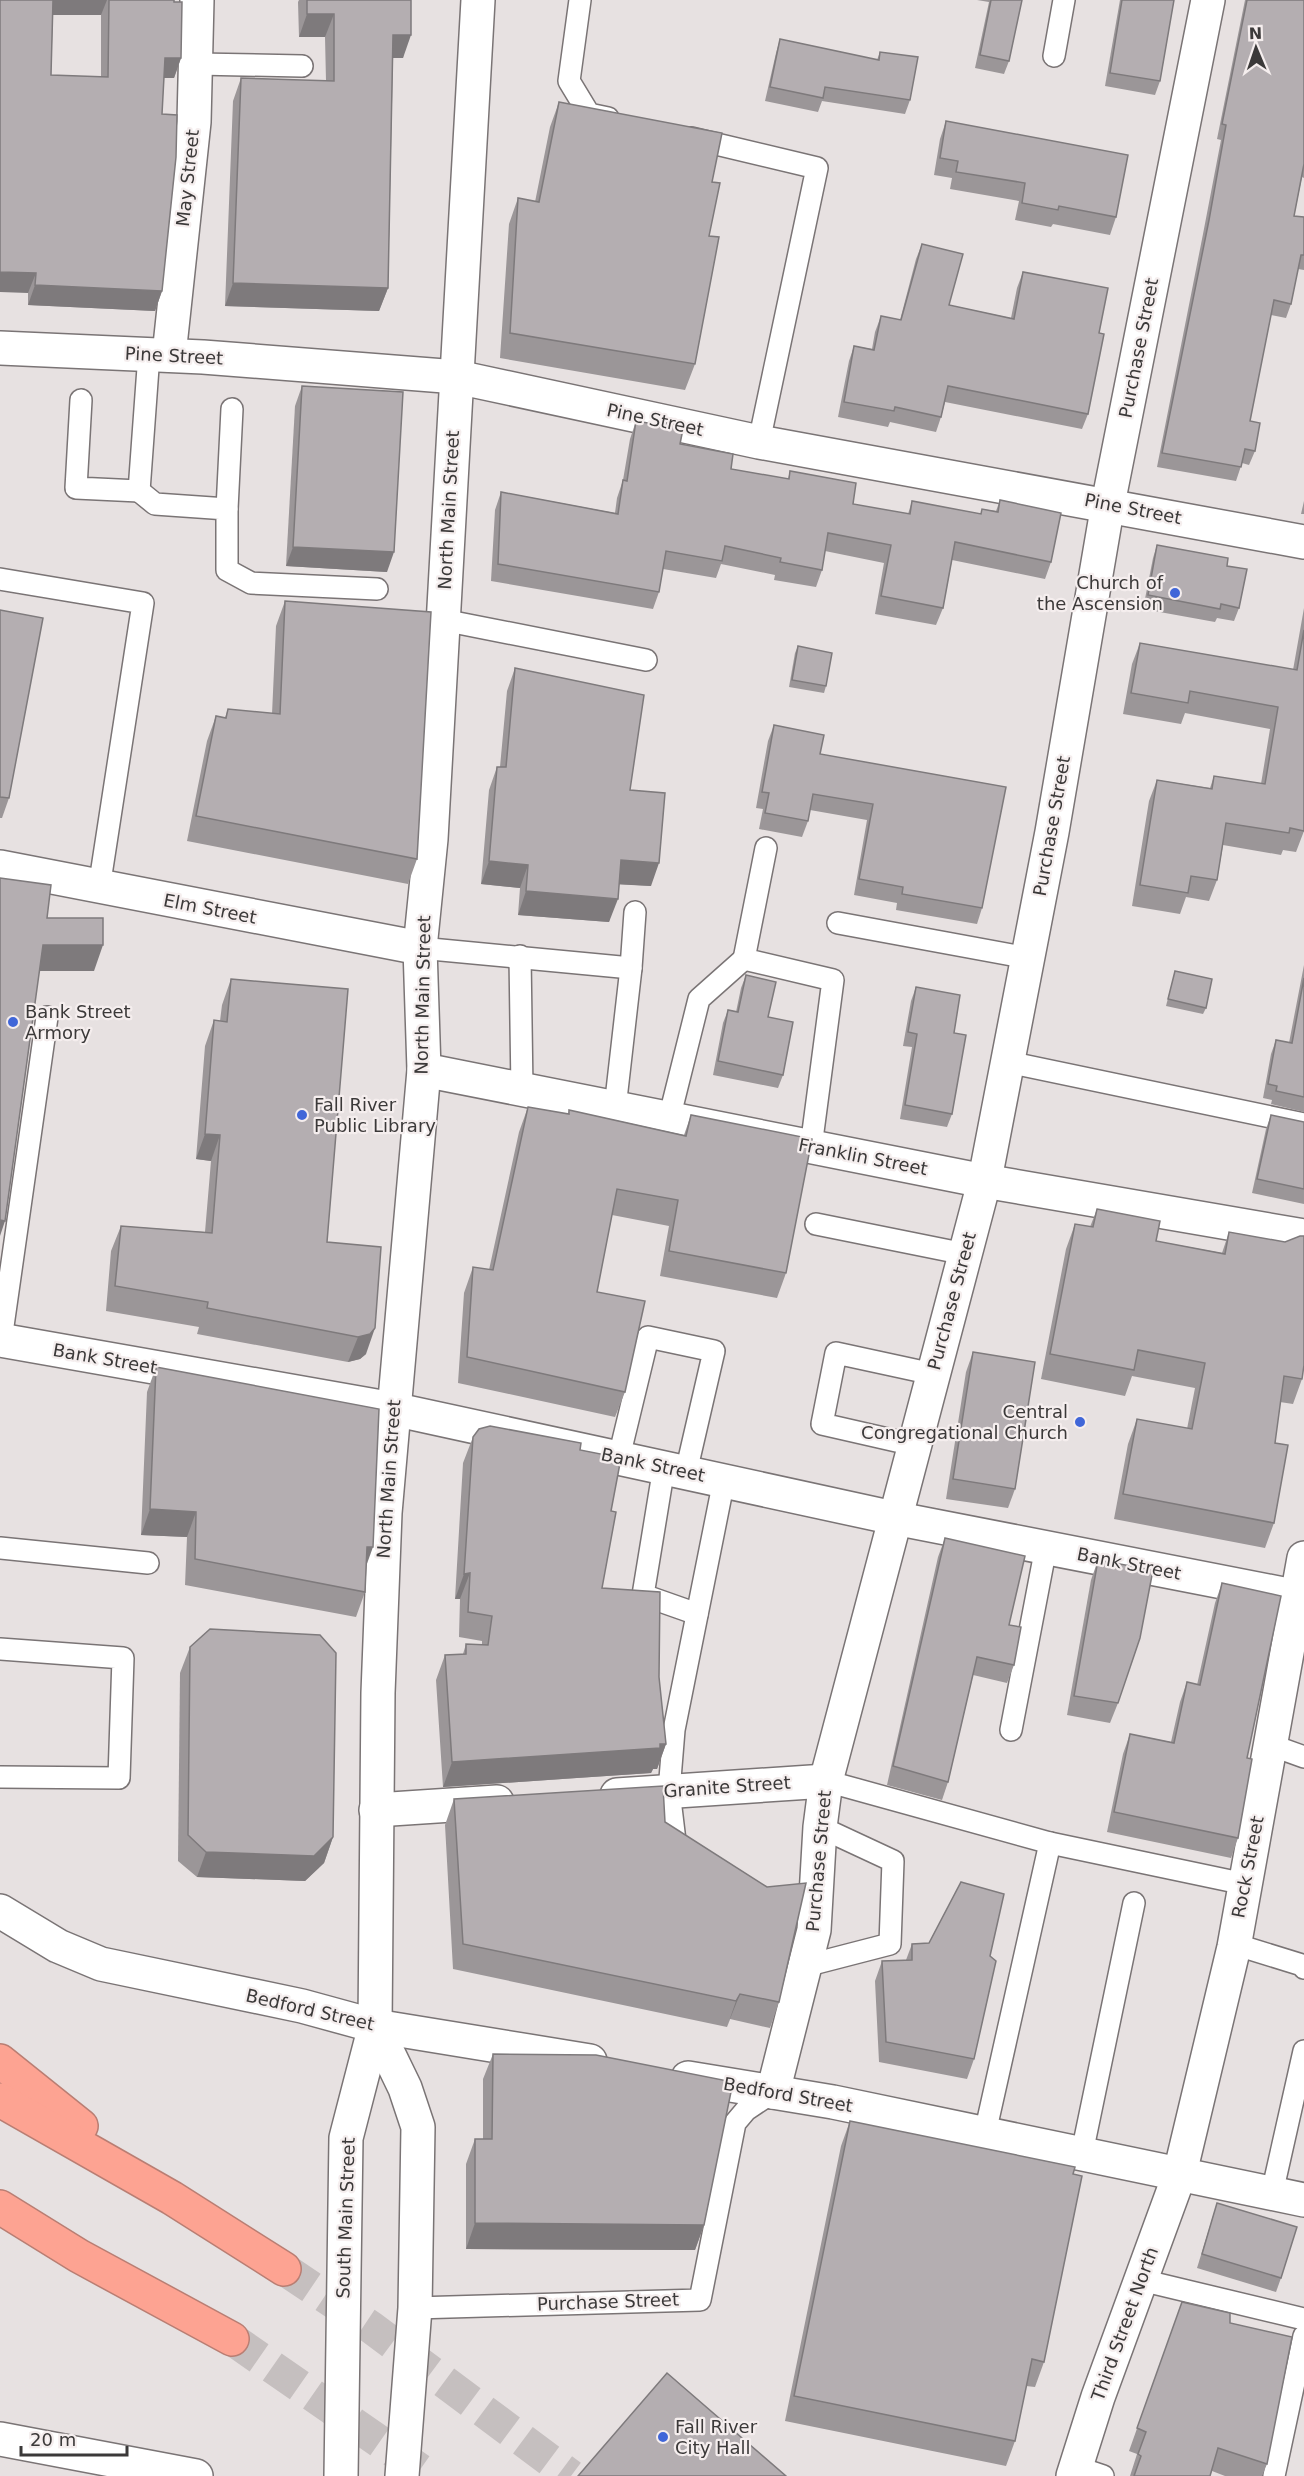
<svg xmlns="http://www.w3.org/2000/svg" width="1304" height="2476" viewBox="0 0 1304 2476" font-family="'DejaVu Sans',sans-serif">
  <style>
    .lines { fill: none; stroke-linecap: round; stroke-linejoin: round }
    .motorway-tunnel { stroke: #c5bfbf; stroke-width: 33; stroke-dasharray: 33 16; stroke-linecap: butt }
    .service-casing { stroke: #7a7475; stroke-width: 24 }
    .minor-casing { stroke: #7a7475; stroke-width: 36 }
    .tertiary-casing { stroke: #7a7475; stroke-width: 36 }
    .secondary-casing { stroke: #7a7475; stroke-width: 36 }
    .motorway-casing { stroke: #b97e73; stroke-width: 36 }
    .service { stroke: #fff; stroke-width: 21 }
    .minor { stroke: #fff; stroke-width: 33 }
    .tertiary { stroke: #fff; stroke-width: 33 }
    .secondary { stroke: #fff; stroke-width: 33 }
    .motorway { stroke: #fda392; stroke-width: 33 }
    .wall { fill: #9b9698; fill-rule: evenodd }
    .shaded-wall { fill: #7e7a7c }
    .building { fill: #b4aeb1; stroke: #7e7a7c; stroke-width: 1.5 }
    .poi-dot { fill: #4066d8; stroke: #f5eeee; stroke-width: 2 }
    .labels { text-anchor: middle; stroke-width: 4.5; stroke-linejoin: round; paint-order: stroke }
    .street-label { font-size: 18px; fill: #3b3939; stroke: #f5eeee }
    .poi-label { font-size: 18px; fill: #3b3939; stroke: #f5eeee; text-anchor: start }
  </style>
  <rect width="100%" height="100%" fill="#e7e1e1"/>
  <g class="lines">
    <g class="motorway-tunnel">
      <polyline points="284,2269 372,2328 571,2476"/>
      <polyline points="232,2339 429,2476"/>
    </g>
    <defs>
      <g id="service">
        <polyline points="580,0 569,81 589,114 608,118"/>
        <polyline points="1054,56 1064,0"/>
        <polyline points="197,64 302,66"/>
        <polyline points="691,138 817,168 759,442"/>
        <polyline points="81,400 76,488 139,491 149,354"/>
        <polyline points="139,491 155,504 227,509 227,570 251,583 377,589"/>
        <polyline points="227,509 232,409"/>
        <polyline points="0,579 143,603 99,888"/>
        <polyline points="443,620 646,660"/>
        <polyline points="766,848 744,959 833,980 811,1147"/>
        <polyline points="838,923 1028,958"/>
        <polyline points="420,948 631,968"/>
        <polyline points="520,956 522,1090"/>
        <polyline points="1008,1062 1304,1124"/>
        <polyline points="615,1108 631,968 635,912"/>
        <polyline points="669,1119 699,999 744,959"/>
        <polyline points="816,1224 965,1254"/>
        <polyline points="1,1340 47,1017"/>
        <polyline points="914,1445 822,1424 836,1353 933,1374"/>
        <polyline points="619,1457 648,1337 714,1351 686,1472"/>
        <polyline points="664,1467 643,1595 697,1614"/>
        <polyline points="0,1548 148,1563"/>
        <polyline points="0,1649 123,1658 119,1778 0,1777"/>
        <polyline points="1011,1730 1046,1547"/>
        <polyline points="1271,1745 1304,1757"/>
        <polyline points="826,1781 1050,1843 1245,1884"/>
        <polyline points="685,1850 675,1841 669,1791 674,1730 724,1480"/>
        <polyline points="1234,1944 1302,1965 1304,1968"/>
        <polyline points="805,1966 890,1944 893,1861 820,1827"/>
        <polyline points="985,2133 1050,1843"/>
        <polyline points="1082,2153 1134,1903"/>
        <polyline points="1272,2193 1304,2051"/>
        <polyline points="1141,2280 1304,2319"/>
        <polyline points="415,2308 700,2300 735,2123 746,2110 773,2092"/>
        <polyline points="1076,2467 1103,2476"/>
        <polyline points="1274,2476 1304,2336"/>
      </g>
      <g id="minor">
        <polyline points="0,348 203,357 457,377 759,442 1304,542"/>
        <polyline points="169,355 194,122 197,0"/>
        <polyline points="0,867 420,948"/>
        <polyline points="424,1070 984,1181 1304,1236"/>
        <polyline points="0,1340 393,1409 894,1518 1304,1598"/>
        <polyline points="617,1795 826,1781"/>
        <polyline points="376,1810 497,1802"/>
        <polyline points="773,2092 814,1930 820,1827 826,1781 985,1179 1052,832 1108,504 1208,0"/>
        <polyline points="1180,2173 1234,1947 1304,1558"/>
      </g>
      <g id="tertiary">
        <polyline points="0,2439 196,2476"/>
        <polyline points="1073,2476 1098,2397 1180,2173"/>
      </g>
      <g id="secondary">
        <polyline points="0,1911 58,1946 101,1964 302,2006 375,2026 590,2061"/>
        <polyline points="375,2026 405,2088 418,2127 415,2308 402,2476"/>
        <polyline points="688,2078 833,2102 1304,2200"/>
        <polyline points="341,2476 346,2138 375,2026 378,1693 385,1513 424,1070 420,948 431,839 478,0"/>
      </g>
      <g id="motorway">
        <polyline points="0,2061 81,2126"/>
        <polyline points="0,2100 172,2198 284,2269"/>
        <polyline points="0,2207 79,2256 232,2339"/>
      </g>
    </defs>
    <use href="#service" class="service-casing"/>
    <use href="#minor" class="minor-casing"/>
    <use href="#tertiary" class="tertiary-casing"/>
    <use href="#secondary" class="secondary-casing"/>
    <use href="#motorway" class="motorway-casing"/>
    <use href="#service" class="service"/>
    <use href="#minor" class="minor"/>
    <use href="#tertiary" class="tertiary"/>
    <use href="#secondary" class="secondary"/>
    <use href="#motorway" class="motorway"/>
  </g>
  <g class="wall">
    <path d="M 0,0 L 174,0 L 181,58 L 174,78 L 164,78 L 162,114 L 162,291 L 155,311 L 28,305 L 28,293 ZM 53,15 L 101,15 L 101,77 L 51,75 Z"/>
    <polygon points="299,0 411,0 403,58 393,58 388,288 379,311 225,306 233,101 241,78 326,81 325,37 299,37 298,2"/>
    <polygon points="977,0 1022,0 1009,61 1004,74 975,68 989,2"/>
    <polygon points="1120,0 1174,0 1160,81 1155,95 1105,86"/>
    <polygon points="1245,0 1304,0 1304,178 1302,177 1294,216 1304,217 1304,270 1298,269 1291,304 1286,318 1271,315 1250,421 1255,451 1249,465 1242,463 1236,481 1157,467 1203,234 1221,140 1217,139"/>
    <polygon points="780,39 877,60 880,52 910,100 905,114 822,101 818,112 765,101 776,53"/>
    <polygon points="559,102 712,182 695,364 685,390 500,358 509,224 518,198 535,202 550,127"/>
    <polygon points="946,121 1116,217 1110,235 1053,224 1051,227 1015,220 1019,201 950,189 952,178 934,175 940,139"/>
    <polygon points="922,244 949,305 1011,318 1017,288 1023,272 1099,333 1088,414 1082,429 945,402 941,417 936,432 890,422 888,427 838,417 849,361 854,346 872,349 875,332 881,316 900,320 916,259"/>
    <polygon points="302,386 387,572 286,566 295,406"/>
    <polygon points="636,421 680,444 731,469 788,479 790,471 853,504 908,514 912,501 981,514 982,509 996,511 1000,500 1051,562 1045,579 952,560 943,608 936,625 875,614 884,563 825,551 822,570 816,587 774,580 775,575 721,564 716,578 663,569 659,592 653,609 491,581 495,510 501,492 615,513 617,498 623,480 630,439"/>
    <polygon points="1304,501 1304,514 1301,514"/>
    <polygon points="1157,545 1227,566 1239,608 1234,621 1217,618 1215,622 1143,609 1153,558"/>
    <polygon points="285,601 417,859 408,884 187,841 207,741 216,716 225,718 228,709 272,714 276,626"/>
    <polygon points="1304,608 1304,831 1296,852 1283,850 1281,855 1223,845 1217,880 1209,901 1186,897 1180,914 1132,906 1149,801 1157,780 1210,788 1214,776 1261,784 1270,729 1185,713 1181,724 1123,714 1132,664 1140,643 1293,670"/>
    <polygon points="0,610 9,798 2,818 0,818"/>
    <polygon points="798,646 826,686 824,693 789,687 795,653"/>
    <polygon points="515,668 630,790 651,886 619,884 609,922 518,915 520,888 481,884 489,790 497,767 500,767 507,691"/>
    <polygon points="774,725 820,754 982,908 977,924 896,910 897,903 854,895 867,820 810,810 808,821 802,837 759,829 763,809 756,808 768,741"/>
    <polygon points="1304,965 1304,1112 1271,1104 1272,1100 1263,1098 1271,1054 1276,1040 1289,1043"/>
    <polygon points="1175,971 1206,1008 1203,1014 1166,1006"/>
    <polygon points="746,975 768,1017 783,1075 778,1088 713,1075 723,1023 728,1010 736,1012 741,988"/>
    <polygon points="231,979 327,1242 366,1354 360,1359 348,1362 197,1334 199,1327 106,1311 111,1251 121,1226 205,1232 211,1161 196,1159 205,1046 214,1020 220,1021 222,1005"/>
    <polygon points="916,987 952,1114 947,1127 900,1119 912,1047 903,1046 911,1001"/>
    <polygon points="528,1107 568,1114 569,1110 684,1135 691,1115 786,1273 777,1298 660,1276 669,1226 612,1215 597,1292 625,1392 615,1417 458,1383 464,1293 473,1267 489,1270 519,1132"/>
    <polygon points="1271,1115 1304,1122 1304,1204 1252,1193 1266,1129"/>
    <polygon points="1097,1209 1156,1241 1222,1253 1229,1232 1302,1379 1293,1404 1280,1402 1275,1443 1274,1523 1265,1548 1114,1519 1128,1444 1137,1419 1187,1429 1195,1388 1132,1376 1125,1396 1041,1379 1066,1249 1075,1224 1090,1227"/>
    <polygon points="973,1352 1015,1489 1008,1508 946,1499 966,1372"/>
    <polygon points="156,1367 366,1565 365,1592 356,1617 185,1585 187,1537 141,1535 147,1392"/>
    <polygon points="473,1437 580,1450 611,1511 602,1588 659,1677 666,1744 657,1769 653,1769 651,1773 443,1787 436,1680 445,1655 463,1654 466,1644 482,1644 482,1641 459,1637 460,1599 455,1599 463,1463"/>
    <polygon points="945,1538 1009,1625 1014,1665 1007,1683 973,1675 948,1782 942,1800 887,1785 938,1557"/>
    <polygon points="1098,1560 1118,1703 1110,1723 1067,1715 1091,1580"/>
    <polygon points="1222,1583 1247,1758 1238,1838 1231,1858 1107,1832 1123,1754 1130,1734 1171,1742 1180,1702 1187,1682 1197,1685 1215,1603"/>
    <polygon points="190,1647 333,1837 324,1863 305,1881 197,1877 178,1861 180,1673"/>
    <polygon points="454,1799 665,1822 779,2002 770,2028 730,2019 727,2027 453,1969 445,1825"/>
    <polygon points="929,1943 990,1956 974,2059 967,2079 879,2062 875,1981 882,1961 906,1960 912,1944"/>
    <polygon points="493,2054 704,2225 695,2250 466,2249 466,2164 475,2139 483,2139 483,2079"/>
    <polygon points="850,2121 1073,2174 1044,2362 1035,2387 1026,2386 1015,2441 1006,2466 785,2421 841,2146"/>
    <polygon points="1217,2203 1281,2278 1276,2292 1197,2268"/>
    <polygon points="1182,2302 1230,2323 1267,2464 1262,2476 1225,2476 1212,2471 1210,2476 1130,2476 1137,2454 1129,2451"/>
  </g>
  <g class="shaded-wall">
    <polygon points="51,0 107,0 101,15 46,15"/>
    <polygon points="307,14 334,14 325,37 299,37"/>
    <polygon points="393,35 411,35 403,58 385,58"/>
    <polygon points="165,58 181,58 174,78 158,78"/>
    <polygon points="0,272 36,273 28,293 0,292"/>
    <polygon points="233,283 388,288 379,311 225,306"/>
    <polygon points="35,285 162,291 155,311 28,305"/>
    <polygon points="293,547 394,552 387,572 286,566"/>
    <polygon points="621,860 659,863 651,886 612,884"/>
    <polygon points="489,861 528,865 520,888 481,884"/>
    <polygon points="526,891 618,899 609,922 518,915"/>
    <polygon points="43,945 103,945 94,971 34,971"/>
    <polygon points="205,1134 220,1135 211,1161 196,1159"/>
    <polygon points="0,1220 5,1221 0,1236"/>
    <polygon points="375,1328 366,1354 360,1359 348,1362 358,1337"/>
    <polygon points="150,1509 196,1512 187,1537 141,1535"/>
    <polygon points="367,1547 373,1547 364,1572"/>
    <polygon points="470,1573 460,1599 455,1599 464,1574"/>
    <polygon points="666,1744 657,1769 653,1769 651,1773 443,1787 452,1762"/>
    <polygon points="333,1837 324,1863 305,1881 197,1877 206,1852"/>
    <polygon points="740,1994 730,2019 727,2027 736,2001"/>
    <polygon points="475,2223 704,2225 695,2250 466,2249"/>
  </g>
  <g class="building">
    <polygon points="0,0 53,0 51,75 108,77 109,0 174,0 174,2 182,2 181,58 165,58 162,114 177,115 176,157 162,291 35,285 36,273 0,272"/>
    <polygon points="307,0 411,0 411,35 393,35 388,288 233,283 241,78 334,81 334,14 307,14"/>
    <polygon points="991,0 1022,0 1009,61 980,55"/>
    <polygon points="1122,0 1174,0 1160,81 1110,73"/>
    <polygon points="1247,0 1304,0 1304,164 1294,216 1304,217 1304,255 1301,255 1291,304 1274,300 1250,421 1260,423 1255,451 1245,449 1241,467 1162,453 1209,220 1226,125 1222,124"/>
    <polygon points="780,39 879,60 880,52 918,57 910,100 825,87 823,98 770,87"/>
    <polygon points="559,102 722,133 712,182 720,183 709,236 719,237 695,364 510,333 518,198 539,202"/>
    <polygon points="946,121 1128,155 1116,217 1059,206 1058,210 1022,203 1025,183 956,172 958,161 940,158"/>
    <polygon points="922,244 963,254 949,305 1014,319 1023,272 1108,288 1099,333 1104,334 1088,414 948,386 941,417 895,407 894,411 844,402 854,346 874,350 881,316 901,320"/>
    <polygon points="302,386 403,392 394,552 293,547"/>
    <polygon points="636,421 654,424 659,421 677,425 683,429 680,444 733,454 731,469 789,479 790,471 856,483 853,504 910,514 912,501 981,514 982,509 998,512 1000,500 1061,513 1051,562 955,542 943,608 881,596 891,545 828,533 822,570 780,562 781,558 725,546 722,561 666,551 659,592 498,564 501,492 618,514 623,480 627,481"/>
    <polygon points="1157,545 1228,558 1227,566 1247,569 1239,608 1221,604 1220,609 1148,595"/>
    <polygon points="285,601 431,612 417,859 196,816 216,716 226,718 228,709 280,714"/>
    <polygon points="0,610 43,618 9,798 0,797"/>
    <polygon points="1304,630 1304,831 1290,828 1289,833 1226,823 1217,880 1191,876 1188,893 1140,885 1157,780 1212,789 1214,776 1265,784 1278,707 1190,691 1188,703 1131,693 1140,643 1297,670"/>
    <polygon points="798,646 832,653 826,686 792,680"/>
    <polygon points="515,668 644,695 630,790 665,793 659,863 621,860 618,899 526,891 528,865 489,861 497,767 506,767"/>
    <polygon points="774,725 824,735 820,754 1006,787 982,908 902,894 903,887 859,879 873,804 813,794 808,821 765,813 769,793 762,792"/>
    <polygon points="0,878 51,885 47,918 103,918 103,945 43,945 5,1221 0,1220"/>
    <polygon points="1175,971 1212,979 1206,1008 1168,999"/>
    <polygon points="746,975 776,982 768,1017 793,1022 783,1075 718,1061 728,1010 738,1012"/>
    <polygon points="1304,978 1304,1097 1276,1091 1277,1086 1268,1084 1276,1040 1292,1043"/>
    <polygon points="231,979 348,989 327,1242 381,1247 375,1328 370,1334 358,1337 207,1308 208,1302 115,1286 121,1226 212,1233 220,1135 205,1134 214,1020 227,1022"/>
    <polygon points="916,987 960,995 954,1033 966,1035 952,1114 905,1105 917,1034 908,1032"/>
    <polygon points="528,1107 569,1114 569,1110 686,1136 691,1115 812,1139 786,1273 669,1251 678,1200 617,1189 597,1292 645,1301 625,1392 467,1357 473,1267 493,1270"/>
    <polygon points="1271,1115 1304,1122 1304,1189 1257,1179"/>
    <polygon points="1097,1209 1160,1221 1156,1241 1225,1254 1229,1232 1285,1242 1300,1236 1304,1236 1304,1365 1302,1379 1284,1376 1275,1443 1288,1445 1274,1523 1123,1494 1137,1419 1192,1429 1205,1363 1138,1350 1134,1370 1050,1354 1075,1224 1093,1227"/>
    <polygon points="973,1352 1035,1362 1015,1489 953,1479"/>
    <polygon points="156,1367 379,1409 373,1547 367,1547 365,1592 195,1559 196,1512 150,1509"/>
    <polygon points="490,1426 581,1443 580,1450 621,1458 611,1511 616,1512 602,1588 660,1592 659,1677 666,1744 660,1744 660,1748 452,1762 445,1655 466,1654 466,1644 488,1645 492,1616 468,1612 470,1573 464,1574 473,1437 479,1429"/>
    <polygon points="945,1538 1025,1556 1009,1625 1021,1627 1014,1665 977,1657 948,1782 893,1766"/>
    <polygon points="1098,1560 1153,1570 1140,1638 1118,1703 1074,1696"/>
    <polygon points="1222,1583 1281,1596 1247,1758 1252,1759 1238,1838 1114,1812 1130,1734 1174,1743 1187,1682 1200,1685"/>
    <polygon points="210,1629 320,1635 336,1653 333,1837 314,1856 206,1852 188,1835 190,1647"/>
    <polygon points="663,1786 665,1822 767,1887 806,1883 779,2002 740,1994 736,2001 463,1944 454,1799"/>
    <polygon points="961,1882 1004,1894 990,1956 996,1961 974,2059 886,2042 882,1961 912,1960 912,1944 929,1943"/>
    <polygon points="493,2054 596,2055 733,2082 704,2225 475,2223 475,2139 492,2139"/>
    <polygon points="850,2121 1075,2167 1073,2174 1082,2176 1044,2362 1032,2359 1015,2441 794,2396"/>
    <polygon points="1217,2203 1297,2227 1281,2278 1202,2254"/>
    <polygon points="1182,2302 1230,2313 1230,2323 1292,2337 1267,2464 1218,2448 1210,2476 1134,2476 1141,2456 1138,2454 1146,2432 1137,2428"/>
    <polygon points="667,2373 786,2476 578,2476"/>
  </g>
  <g class="poi-dot">
    <circle cx="1175" cy="593" r="6"/>
    <circle cx="13" cy="1022" r="6"/>
    <circle cx="302" cy="1115" r="6"/>
    <circle cx="1080" cy="1422" r="6"/>
    <circle cx="663" cy="2437" r="6"/>
  </g>
  <g class="labels">
    <g class="street-label">
      <text transform="translate(188 178) rotate(-84)" y="6">May Street</text>
      <text transform="translate(1139 348) rotate(-79)" y="6">Purchase Street</text>
      <text transform="translate(174 356) rotate(3)" y="6">Pine Street</text>
      <text transform="translate(655 420) rotate(12)" y="6">Pine Street</text>
      <text transform="translate(1133 509) rotate(11)" y="6">Pine Street</text>
      <text transform="translate(449 510) rotate(-87)" y="6">North Main Street</text>
      <text transform="translate(1052 826) rotate(-80)" y="6">Purchase Street</text>
      <text transform="translate(210 909) rotate(11)" y="6">Elm Street</text>
      <text transform="translate(423 995) rotate(-89)" y="6">North Main Street</text>
      <text transform="translate(863 1157) rotate(11)" y="6">Franklin Street</text>
      <text transform="translate(952 1301) rotate(-75)" y="6">Purchase Street</text>
      <text transform="translate(105 1359) rotate(10)" y="6">Bank Street</text>
      <text transform="translate(653 1465) rotate(12)" y="6">Bank Street</text>
      <text transform="translate(389 1479) rotate(-86)" y="6">North Main Street</text>
      <text transform="translate(1129 1564) rotate(11)" y="6">Bank Street</text>
      <text transform="translate(727 1787) rotate(-4)" y="6">Granite Street</text>
      <text transform="translate(819 1861) rotate(-85)" y="6">Purchase Street</text>
      <text transform="translate(1248 1867) rotate(-79)" y="6">Rock Street</text>
      <text transform="translate(310 2010) rotate(13)" y="6">Bedford Street</text>
      <text transform="translate(788 2095) rotate(10)" y="6">Bedford Street</text>
      <text transform="translate(346 2218) rotate(-88)" y="6">South Main Street</text>
      <text transform="translate(608 2302) rotate(-2)" y="6">Purchase Street</text>
      <text transform="translate(1125 2324) rotate(-70)" y="6">Third Street North</text>
    </g>
    <g class="poi-label">
      <text x="1163" y="589" text-anchor="end">Church of<tspan x="1163" dy="21">the Ascension</tspan></text>
      <text x="25" y="1018">Bank Street<tspan x="25" dy="21">Armory</tspan></text>
      <text x="314" y="1111">Fall River<tspan x="314" dy="21">Public Library</tspan></text>
      <text x="1068" y="1418" text-anchor="end">Central<tspan x="1068" dy="21">Congregational Church</tspan></text>
      <text x="675" y="2433">Fall River<tspan x="675" dy="21">City Hall</tspan></text>
    </g>
  </g>
  <g transform="translate(1256 48) rotate(358)" stroke="#f5eeee" stroke-width="4.5" paint-order="stroke">
  <path d="M0-4.5L10 22L0 15L-10 22Z" fill="#3b3939"/>
  <text y="-9" font-size="16" font-weight="bold" text-anchor="middle" fill="#3b3939">N</text>
  </g>
  <path d="M21 2446v9h106v-9" fill="none" stroke="#3b3939" stroke-width="3"/>
  <text x="30" y="2446" font-size="18" fill="#3b3939" stroke="#f5eeee" stroke-width="4.5" paint-order="stroke">20 m</text>
</svg>
